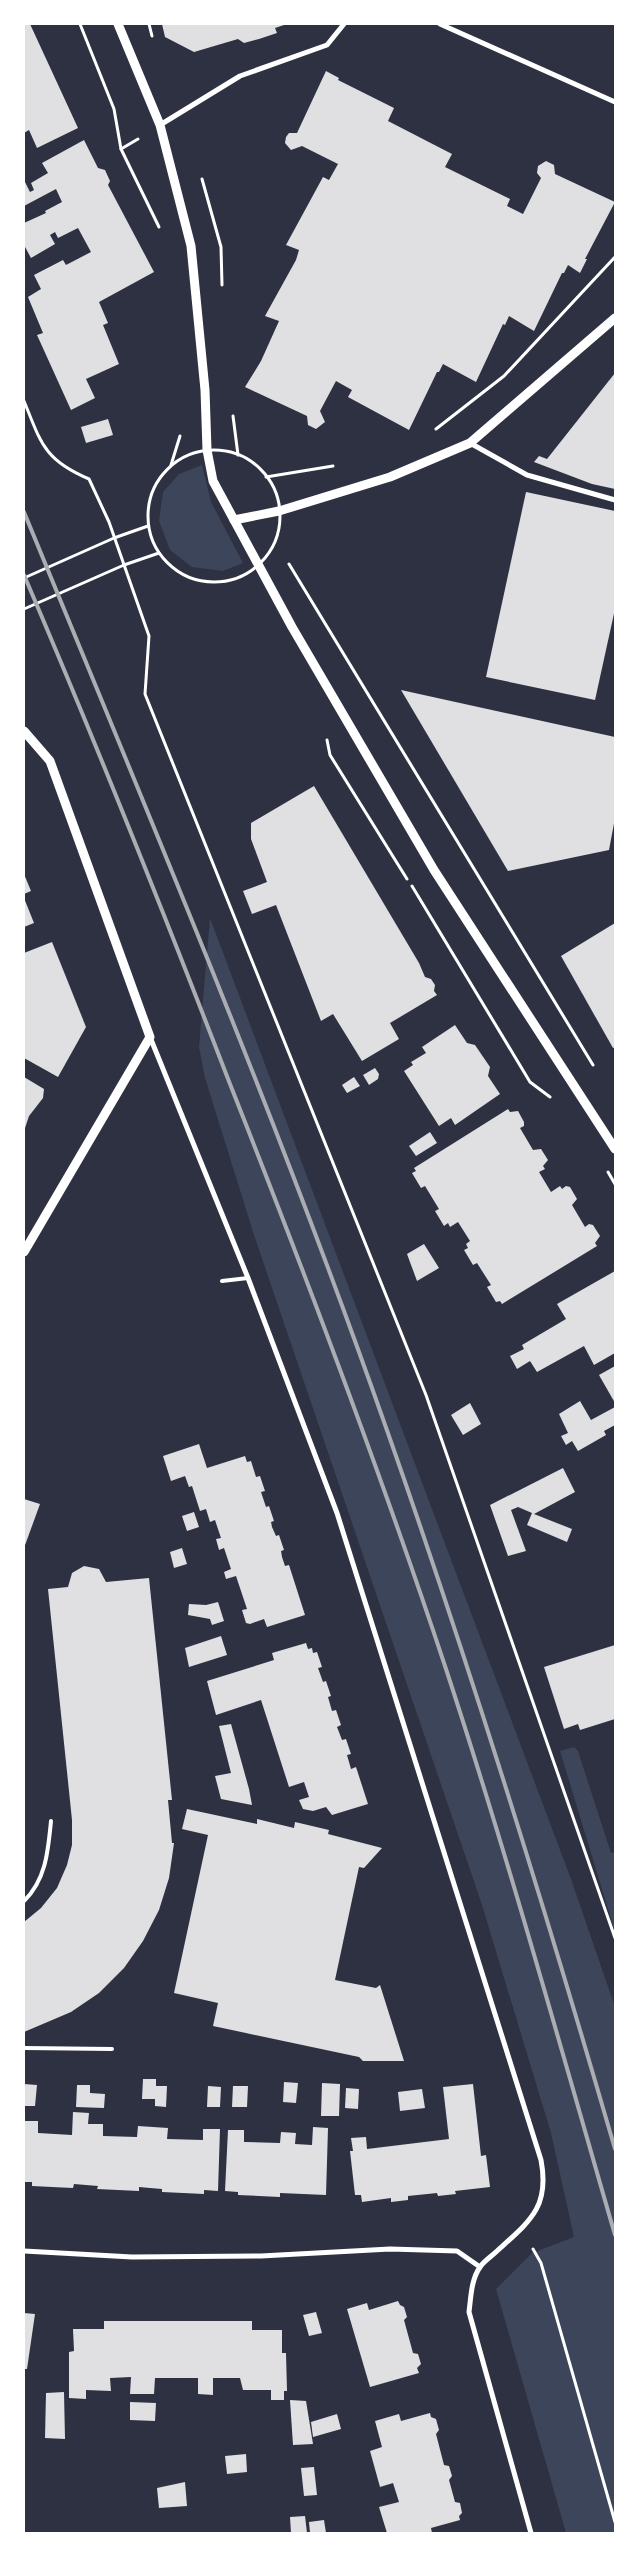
<svg xmlns="http://www.w3.org/2000/svg" width="639" height="2557" viewBox="0 0 639 2557" font-family="Quicksand,sans-serif">
  <style>
    .green { fill: #3c4559 }
    .building { fill: #e0e0e3 }
    .lines { fill: none; stroke-linecap: round; stroke-linejoin: round }
    .path { stroke: #fff; stroke-width: 3 }
    .service { stroke: #fff; stroke-width: 4 }
    .minor { stroke: #fff; stroke-width: 5 }
    .tertiary { stroke: #fff; stroke-width: 9 }
    .rail { stroke: #abadb3; stroke-width: 4 }
  </style>
  <rect width="100%" height="100%" fill="#2d3142"/>
  <g class="green">
    <polygon points="202,465 211,502 243,563 223,571 192,567 170,550 159,521 163,492 179,474"/>
    <polygon points="210,918 571,1879 615,2007 615,2533 566,2533 496,2289 532,2253 574,2237 551,2133 481,1902 254,1235 205,1078 199,1047"/>
    <polygon points="574,1747 578,1751 611,1853 615,1852 615,1932 560,1751"/>
  </g>
  <g class="building">
    <polygon points="24,24 30,24 78,128 37,148 29,130 24,133"/>
    <polygon points="162,24 287,24 275,28 277,33 259,39 244,43 238,39 194,52 165,37"/>
    <polygon points="326,71 339,78 338,80 394,108 388,121 452,154 445,167 510,199 507,206 523,214 541,178 537,173 538,166 546,161 554,165 555,174 615,202 585,259 587,259 580,273 568,265 564,273 562,273 534,331 509,316 505,325 503,324 476,382 443,364 439,372 437,372 409,430 348,397 352,390 336,381 320,411 325,422 316,429 308,425 307,416 245,387 261,361 279,321 265,316 296,260 299,250 286,245 323,177 329,180 338,164 302,146 291,150 285,143 286,137 289,133 297,133"/>
    <polygon points="84,140 98,168 105,170 110,181 108,185 154,272 99,302 108,323 103,325 119,364 86,379 95,398 71,410 37,335 43,333 28,297 41,289 34,275 63,260 66,265 91,252 78,228 58,238 55,232 50,235 55,244 31,258 24,245 24,223 46,213 45,211 62,202 56,189 24,206 24,180 30,192 34,190 31,183 48,173 42,163"/>
    <polygon points="615,373 615,489 592,484 534,462 539,456 547,459"/>
    <polygon points="108,419 113,435 86,443 81,427"/>
    <polygon points="526,492 615,511 615,609 595,700 486,677"/>
    <polygon points="401,690 615,737 615,818 609,850 508,871"/>
    <polygon points="314,786 419,963 425,977 431,979 435,985 434,991 437,995 390,1023 399,1039 362,1061 333,1014 321,1021 276,905 252,914 243,891 267,882 251,839 251,823"/>
    <polygon points="24,874 31,891 24,894"/>
    <polygon points="24,898 34,923 24,927"/>
    <polygon points="615,923 615,1047 613,1048 561,956"/>
    <polygon points="52,942 86,1027 58,1077 24,1058 24,953"/>
    <polygon points="455,1025 467,1043 475,1045 490,1067 488,1076 500,1094 455,1125 451,1118 439,1126 404,1071 413,1065 411,1062 426,1053 422,1047"/>
    <polygon points="375,1068 379,1074 378,1079 369,1085 363,1075"/>
    <polygon points="24,1077 44,1089 43,1098 29,1116 24,1131"/>
    <polygon points="354,1077 360,1086 347,1093 342,1085"/>
    <polygon points="508,1109 510,1112 518,1111 524,1122 524,1126 520,1128 533,1150 541,1149 548,1160 543,1166 545,1169 539,1172 551,1192 560,1186 562,1189 566,1186 570,1187 577,1199 572,1205 585,1227 589,1224 593,1225 600,1236 595,1243 597,1246 502,1304 500,1301 496,1302 487,1287 491,1285 477,1263 473,1265 464,1250 468,1248 466,1244 470,1241 458,1222 450,1227 448,1223 444,1226 435,1211 439,1209 425,1186 421,1188 412,1173 416,1171 414,1168"/>
    <polygon points="430,1132 437,1143 416,1156 409,1146"/>
    <polygon points="424,1244 439,1268 417,1281 407,1254"/>
    <polygon points="615,1271 615,1353 594,1365 584,1346 537,1372 530,1361 517,1369 510,1356 524,1349 522,1345 566,1319 557,1304"/>
    <polygon points="615,1366 615,1403 599,1375"/>
    <polygon points="580,1401 591,1420 615,1407 615,1425 604,1431 606,1435 578,1451 572,1441 566,1445 561,1436 568,1433 559,1414"/>
    <polygon points="470,1403 481,1424 463,1435 451,1415"/>
    <polygon points="199,1444 207,1468 245,1456 247,1462 251,1461 256,1477 260,1476 265,1491 261,1492 266,1507 269,1506 274,1521 271,1522 272,1527 276,1536 279,1535 284,1550 281,1551 282,1557 285,1566 289,1565 305,1615 267,1627 264,1619 250,1624 246,1623 242,1610 247,1609 236,1576 226,1579 224,1572 231,1569 224,1548 219,1550 216,1539 221,1538 215,1520 210,1522 206,1509 200,1511 192,1486 189,1487 185,1476 171,1481 163,1456"/>
    <polygon points="563,1468 575,1492 534,1514 572,1529 567,1542 527,1525 532,1513 518,1507 511,1510 526,1551 508,1556 490,1505"/>
    <polygon points="24,1499 40,1504 24,1548"/>
    <polygon points="194,1512 199,1527 187,1531 182,1516"/>
    <polygon points="182,1548 187,1564 174,1568 170,1552"/>
    <polygon points="84,1566 99,1569 106,1582 149,1578 172,1800 168,1800 172,1843 174,1843 169,1878 159,1910 143,1941 124,1968 99,1993 71,2012 24,2032 24,1922 41,1908 57,1888 67,1865 72,1845 72,1820 48,1589 68,1587 72,1573"/>
    <polygon points="218,1602 224,1621 212,1625 210,1619 188,1615 189,1604 206,1605"/>
    <polygon points="221,1636 227,1655 189,1667 185,1648"/>
    <polygon points="306,1643 308,1649 312,1648 313,1653 317,1652 322,1667 318,1668 323,1682 326,1681 331,1696 328,1697 332,1711 336,1710 341,1725 337,1727 342,1740 346,1739 351,1754 347,1755 351,1769 356,1767 368,1804 332,1815 326,1807 313,1811 303,1809 299,1800 309,1797 304,1782 289,1787 261,1700 216,1715 207,1681 274,1660 272,1653"/>
    <polygon points="615,1645 615,1719 580,1730 578,1724 564,1729 544,1667"/>
    <polygon points="231,1724 249,1789 252,1805 221,1799 215,1776 231,1773 219,1726"/>
    <polygon points="187,1809 257,1824 257,1819 294,1828 295,1822 329,1830 328,1834 382,1848 364,1868 359,1867 335,1980 376,1988 380,1985 404,2061 363,2061 359,2057 213,2026 218,2003 174,1993 208,1835 182,1829"/>
    <polygon points="143,2079 156,2079 156,2086 167,2086 166,2107 155,2106 155,2099 142,2099"/>
    <polygon points="284,2082 298,2083 296,2103 283,2102"/>
    <polygon points="322,2083 340,2084 339,2116 321,2116"/>
    <polygon points="24,2084 37,2085 35,2106 24,2106"/>
    <polygon points="473,2084 481,2156 486,2155 490,2187 455,2191 456,2194 438,2196 437,2193 408,2196 408,2200 391,2202 391,2198 362,2202 361,2195 355,2195 350,2151 353,2151 351,2138 366,2137 367,2149 449,2139 443,2087"/>
    <polygon points="77,2085 90,2085 90,2093 105,2094 104,2108 76,2107"/>
    <polygon points="208,2086 221,2087 220,2107 207,2107"/>
    <polygon points="233,2086 248,2086 247,2107 232,2107"/>
    <polygon points="346,2088 359,2089 358,2109 345,2108"/>
    <polygon points="422,2089 425,2108 400,2111 398,2092"/>
    <polygon points="73,2112 89,2113 88,2124 103,2124 103,2136 137,2137 138,2126 168,2128 167,2139 203,2140 203,2129 220,2129 218,2191 204,2190 204,2194 162,2192 162,2189 150,2188 139,2187 139,2191 97,2189 98,2186 74,2184 73,2188 52,2187 32,2186 32,2182 24,2182 24,2121 38,2121 38,2133 72,2135"/>
    <polygon points="313,2127 328,2128 326,2195 280,2193 280,2197 238,2195 238,2192 225,2191 228,2130 244,2130 244,2142 280,2143 281,2132 296,2133 295,2144 312,2145"/>
    <polygon points="398,2301 400,2305 404,2307 407,2317 404,2320 413,2353 418,2354 421,2364 417,2368 419,2373 370,2387 347,2309 367,2303 369,2310"/>
    <polygon points="316,2312 322,2333 309,2336 303,2315"/>
    <polygon points="24,2313 35,2314 27,2369 24,2369"/>
    <polygon points="104,2321 252,2321 252,2330 282,2330 282,2353 286,2353 287,2391 284,2391 284,2400 271,2400 271,2390 243,2390 240,2378 213,2378 213,2395 198,2394 198,2378 155,2378 154,2394 130,2394 131,2377 110,2378 111,2391 86,2390 86,2399 69,2398 69,2352 74,2351 73,2329 104,2329"/>
    <polygon points="64,2392 65,2439 45,2438 46,2393"/>
    <polygon points="290,2400 306,2401 313,2444 293,2445"/>
    <polygon points="130,2402 156,2403 155,2421 130,2420"/>
    <polygon points="430,2413 431,2417 436,2419 439,2430 436,2434 444,2465 449,2466 452,2476 449,2480 455,2502 460,2503 462,2513 459,2516 460,2520 431,2528 432,2533 387,2533 379,2507 399,2502 393,2483 380,2487 370,2451 382,2447 375,2421 399,2414 401,2421"/>
    <polygon points="337,2414 341,2429 313,2437 311,2422"/>
    <polygon points="246,2454 247,2472 227,2474 225,2456"/>
    <polygon points="314,2467 317,2495 304,2496 301,2468"/>
    <polygon points="185,2482 187,2506 159,2508 157,2488"/>
    <polygon points="305,2516 307,2533 291,2533 290,2517"/>
    <polygon points="324,2520 326,2533 310,2533 309,2522"/>
  </g>
  <g class="lines">
    <g class="path">
      <polyline points="80,24 114,109 121,149 159,227"/>
      <polyline points="149,24 152,36"/>
      <polyline points="121,149 138,139"/>
      <polyline points="202,179 221,247 222,285"/>
      <path d="M 24,401 C 41,443 44,460 89,479 L 109,522 L 149,636 L 145,694 L 426,1395 L 615,1938"/>
      <polyline points="233,416 238,455"/>
      <polyline points="436,429 504,376 615,257"/>
      <circle cx="214" cy="516" r="66"/>
      <polyline points="171,465 180,436"/>
      <polyline points="266,477 333,466"/>
      <polyline points="289,564 593,1065"/>
      <polyline points="24,578 114,538 148,526"/>
      <polyline points="24,609 124,565 159,553"/>
      <polyline points="327,740 330,755 407,879"/>
      <polyline points="412,886 530,1082 550,1097"/>
      <polyline points="608,1172 615,1184"/>
      <polyline points="533,2249 541,2263 615,2522"/>
    </g>
    <g class="service">
      <polyline points="222,1281 248,1278"/>
      <path d="M 24,1901 C 46,1880 48,1851 51,1821"/>
      <polyline points="24,2048 112,2049"/>
    </g>
    <g class="minor">
      <polyline points="440,24 615,102"/>
      <polyline points="160,125 240,76 327,45 344,24"/>
      <polyline points="470,443 527,475 615,500"/>
      <path d="M 150,1037 L 248,1278 L 337,1513 L 541,2160 C 550,2207 530,2221 497,2251 C 492,2256 484,2261 480,2267 C 471,2280 471,2297 469,2312 L 531,2533"/>
      <polyline points="24,2251 132,2257 261,2256 390,2249 457,2251 480,2267"/>
    </g>
    <g class="tertiary">
      <polyline points="118,24 160,125 191,246 205,390 207,450 213,481 292,627 434,870 615,1149"/>
      <polyline points="234,520 279,511 390,477 470,443 615,318"/>
      <polyline points="24,731 50,761 150,1037 24,1252"/>
    </g>
    <g class="rail">
      <path d="M 24,512 C 137,787 253,1061 355,1341 C 452,1607 536,1877 615,2149"/>
      <path d="M 24,575 C 96,743 164,913 230,1084 C 306,1276 380,1470 445,1666 C 507,1854 560,2045 615,2235"/>
    </g>
  </g>
  <rect width="639" height="2557" fill="none" stroke="#ffffff" stroke-width="50"/>
</svg>
